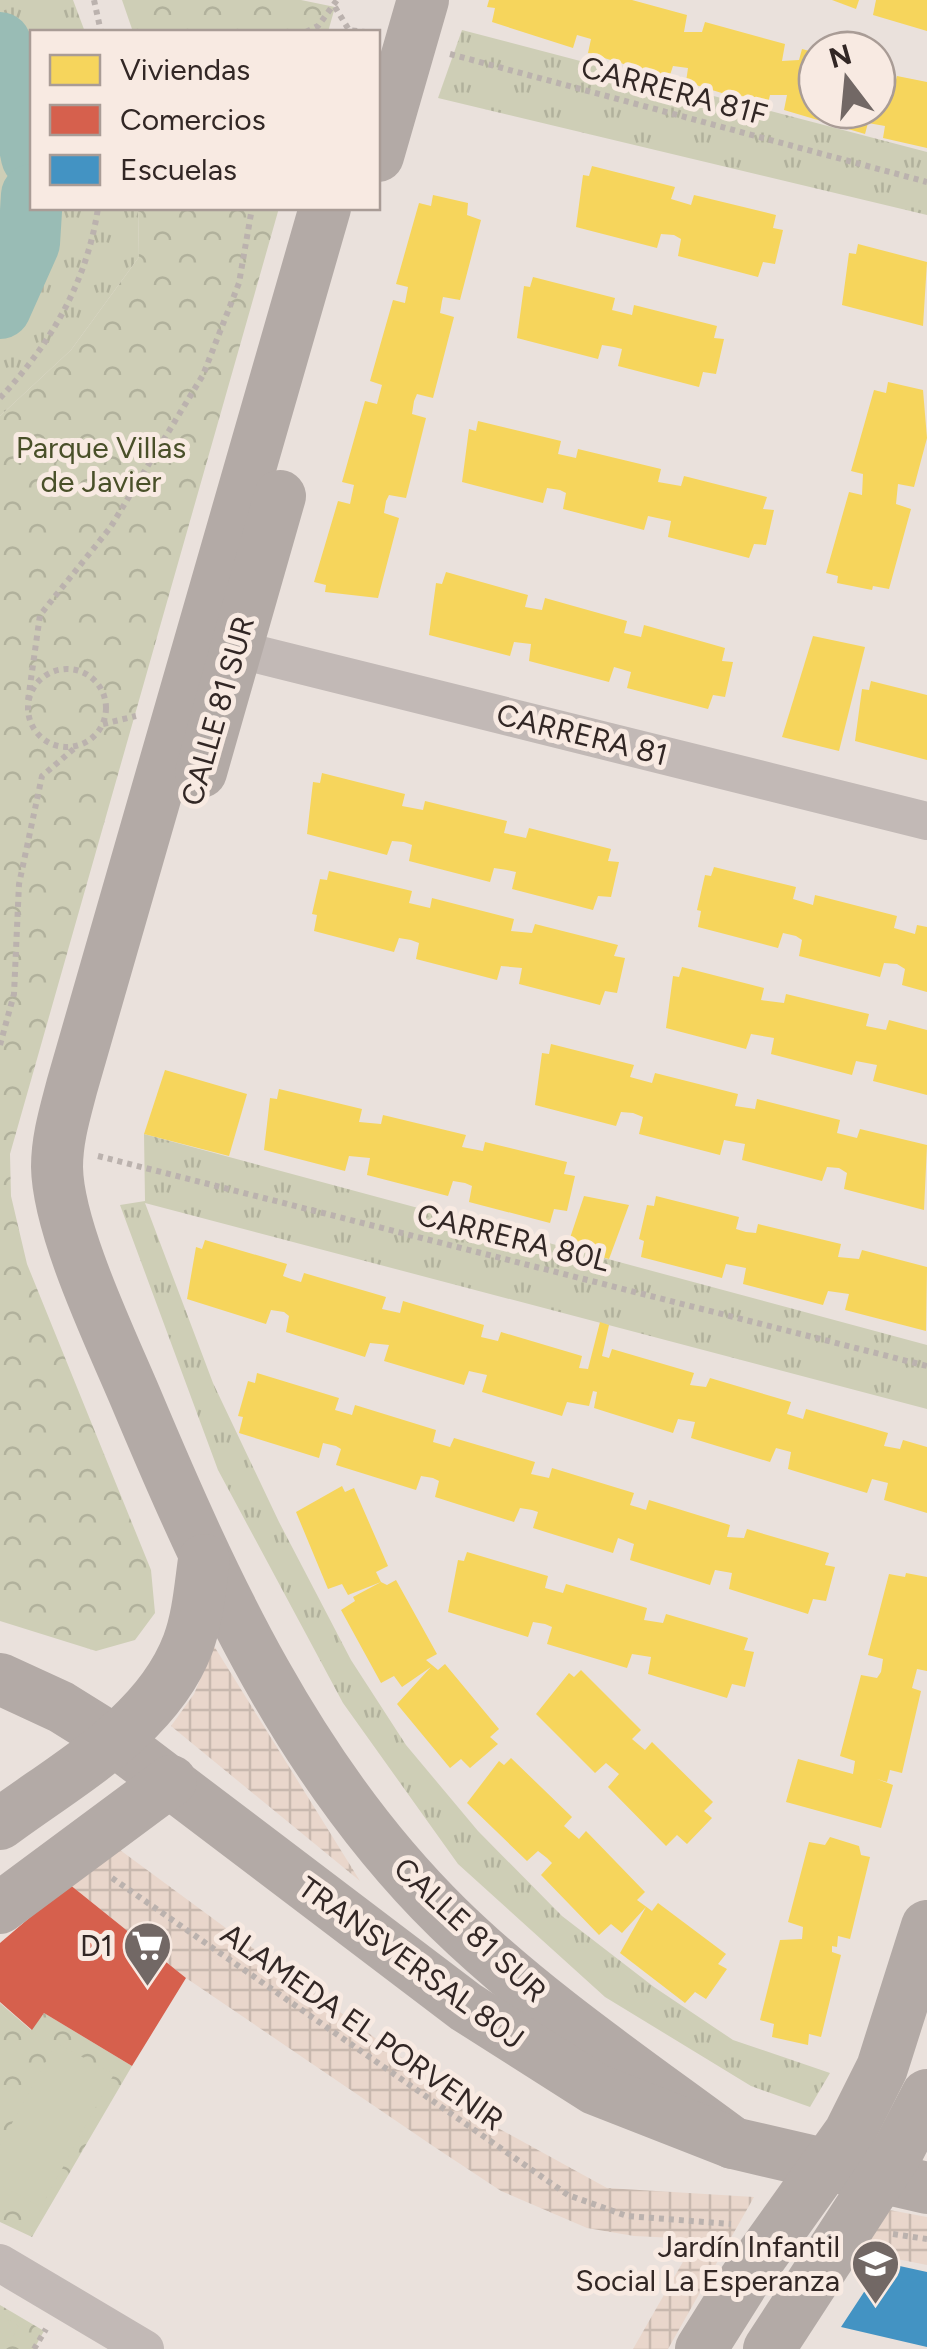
<svg xmlns="http://www.w3.org/2000/svg" width="927" height="2349" viewBox="0 0 927 2349" font-family="Figtree,sans-serif">
  <style>
    .grass { fill: url(#grass-tufts) }
    .forest { fill: url(#forest-crowns) }
    .pitch { fill: #ceceb6 }
    .plaza { fill: url(#plaza-grid) }
    .homes { fill: #f6d55c }
    .shops { fill: #d6604d }
    .schools { fill: #4393c3 }
    .lines { fill: none; stroke-linecap: round; stroke-linejoin: round }
    .river { stroke: #99bcb5; stroke-width: 62 }
    .path { stroke: #bbb2ae; stroke-width: 6; stroke-dasharray: 5 5; stroke-linecap: butt }
    .street { stroke: #c2b9b6; stroke-width: 38 }
    .secondary { stroke: #b3aaa6; stroke-width: 52 }
    .labels { text-anchor: middle; stroke-width: 10; stroke-linejoin: round; paint-order: stroke }
    .street-label { font-size: 30px; fill: #322725; stroke: #f8eae2 }
    .park-label { font-size: 30px; fill: #495029; stroke: #f8eae2 }
    .poi-label { font-size: 30px; fill: #322725; stroke: #f8eae2; text-anchor: end }
  </style>
  <defs>
    <pattern id="grass-tufts" width="24" height="20" patternUnits="userSpaceOnUse" patternTransform="scale(2.5)"><rect width="24" height="20" fill="#ceceb6"/><path d="M3 7l-1-3M5 7V3M7 7l1-3M15 17l-1-3M17 17v-4M19 17l1-3" fill="none" stroke="#b1b19c"/></pattern>
    <pattern id="forest-crowns" width="20" height="18" patternUnits="userSpaceOnUse" patternTransform="scale(2.5)"><rect width="20" height="18" fill="#ceceb6"/><path d="M2 6a3 3 0 1 1 6 0M12 15a3 3 0 1 1 6 0" fill="none" stroke="#b1b19c"/></pattern>
    <pattern id="plaza-grid" width="8" height="8" patternUnits="userSpaceOnUse" patternTransform="scale(2.5)"><rect width="8" height="8" fill="#e9d6cb"/><path d="M0 4h8M4 0v8" fill="none" stroke="#c8b8ae"/></pattern>
  </defs>
  <rect width="100%" height="100%" fill="#eae1dc"/>
  <g class="grass">
    <polygon points="0,0 73,0 85,32 32,32 32,208 138,208 139,257 71,350 0,416"/>
    <polygon points="462,30 927,152 927,215 438,98"/>
    <polygon points="144,1134 927,1345 927,1409 145,1203 213,1383 279,1522 351,1660 406,1745 478,1831 562,1916 654,1987 733,2040 830,2073 810,2107 751,2086 605,1997 458,1864 343,1703 218,1470 120,1205 145,1201"/>
  </g>
  <g class="forest">
    <polygon points="122,0 301,0 335,7 328,32 133,32"/>
    <polygon points="138,208 279,208 10,1154 11,1196 27,1264 151,1570 155,1613 135,1640 96,1651 0,1621 0,416 71,350 139,257"/>
    <polygon points="0,2003 31,2030 44,2013 132,2066 32,2237 0,2222"/>
    <polygon points="0,2305 44,2331 34,2349 0,2349"/>
  </g>
  <g class="pitch">
    <polygon points="56,2043 114,2074 41,2207 0,2185 0,2145"/>
    <polygon points="0,2315 19,2326 6,2349 0,2349"/>
  </g>
  <g class="plaza">
    <polygon points="214,1646 360,1881 171,1726 194,1694"/>
    <polygon points="120,1850 496,2127 607,2188 754,2197 668,2349 633,2349 696,2239 634,2236 587,2228 501,2191 433,2146 186,1978 69,1884"/>
    <polygon points="884,2209 927,2217 927,2265 857,2251"/>
  </g>
  <g class="homes">
    <polygon points="489,0 632,0 687,15 684,32 702,32 705,22 785,44 782,61 799,60 802,49 817,53 817,110 877,110 877,70 883,71 879,88 885,90 893,91 897,76 927,82 927,148 883,138 885,126 868,123 865,134 784,110 787,95 770,95 767,107 686,82 688,68 673,66 669,78 588,53 591,39 577,35 573,48 492,22 495,8 487,7"/>
    <polygon points="832,0 859,0 856,9"/>
    <polygon points="876,0 927,0 927,31 873,15"/>
    <polygon points="592,166 675,187 671,199 691,205 694,195 776,215 773,228 783,230 775,264 763,262 758,277 678,256 681,239 674,235 661,234 657,248 576,227 583,175 589,176"/>
    <polygon points="433,195 468,203 467,215 481,220 460,300 443,297 442,301 440,313 454,317 433,398 417,394 414,401 412,414 426,418 406,498 389,495 386,501 384,513 399,518 378,598 325,592 326,585 314,582 338,501 350,504 354,485 342,482 365,401 377,404 382,385 370,381 393,300 405,303 408,287 396,284 419,203 431,206"/>
    <polygon points="858,244 927,262 923,326 842,305 849,253 856,254"/>
    <polygon points="533,277 615,298 612,310 632,315 634,305 717,326 714,338 724,339 716,374 703,372 699,387 618,366 622,349 614,347 602,345 598,359 517,338 524,286 530,287"/>
    <polygon points="888,382 923,390 927,438 914,487 898,484 896,504 911,509 889,589 873,586 872,590 837,583 838,576 826,573 849,492 862,495 863,474 851,471 874,390 886,393"/>
    <polygon points="478,421 561,441 558,454 576,458 578,449 661,469 658,482 681,486 684,476 767,497 763,509 774,510 766,545 754,544 749,558 668,537 671,521 648,516 644,530 563,509 566,493 560,490 547,488 543,503 462,482 469,429 476,431"/>
    <polygon points="446,572 528,595 525,607 542,610 545,598 627,621 624,633 641,637 644,625 725,648 722,661 733,662 725,697 713,695 708,709 627,688 631,672 614,667 609,682 529,661 531,644 514,642 510,656 429,635 436,583 442,584"/>
    <polygon points="813,636 865,647 839,751 782,737"/>
    <polygon points="871,681 927,695 927,760 855,741 862,689 869,690"/>
    <polygon points="322,773 405,794 402,806 423,810 425,801 507,821 504,833 526,838 529,828 611,849 608,861 619,862 611,897 598,896 593,910 512,889 516,872 507,870 494,868 490,882 409,861 412,845 404,842 392,841 387,855 307,834 313,782 320,783"/>
    <polygon points="714,867 796,887 793,899 813,905 815,895 897,916 894,928 915,934 917,925 927,927 927,992 902,985 905,969 897,964 884,963 880,977 799,956 802,940 796,936 783,933 778,948 698,927 701,911 697,910 705,875 711,876"/>
    <polygon points="329,871 412,891 409,903 430,908 432,898 514,919 511,931 532,933 535,924 618,945 614,956 625,958 617,993 605,991 600,1005 519,984 522,968 501,966 497,980 416,959 419,943 411,940 399,938 394,952 314,931 317,915 312,914 320,879 327,880"/>
    <polygon points="682,967 764,988 761,1000 784,1003 786,994 869,1014 866,1026 886,1030 889,1020 927,1030 927,1095 873,1081 877,1065 856,1061 852,1075 771,1054 774,1038 751,1034 746,1049 666,1028 673,976 679,977"/>
    <polygon points="551,1044 634,1065 630,1077 652,1083 655,1073 738,1094 735,1106 755,1109 757,1099 840,1120 837,1133 857,1138 860,1129 927,1145 924,1210 844,1189 847,1173 839,1168 827,1167 822,1181 742,1160 745,1144 724,1140 720,1155 639,1134 643,1117 633,1113 621,1112 616,1126 535,1105 542,1053 549,1054"/>
    <polygon points="165,1070 247,1094 229,1156 144,1134"/>
    <polygon points="279,1089 362,1109 359,1122 381,1124 383,1115 466,1135 462,1147 483,1151 485,1142 567,1162 564,1174 575,1176 567,1211 554,1209 550,1223 469,1202 472,1186 465,1183 453,1181 448,1196 367,1175 370,1158 349,1156 345,1171 264,1150 270,1098 277,1099"/>
    <polygon points="584,1196 629,1205 609,1259 567,1247"/>
    <polygon points="656,1196 739,1217 736,1229 746,1232 756,1233 758,1224 841,1244 838,1257 859,1259 862,1250 927,1267 926,1331 845,1310 849,1294 828,1291 823,1305 743,1284 746,1268 726,1264 722,1278 641,1257 644,1241 639,1239 647,1205 654,1206"/>
    <polygon points="205,1240 287,1264 283,1276 291,1279 301,1282 304,1273 386,1297 382,1309 400,1313 403,1301 484,1325 481,1337 498,1341 501,1332 582,1356 579,1368 588,1369 600,1322 609,1325 602,1356 609,1358 612,1349 694,1373 690,1385 706,1387 710,1378 791,1402 787,1414 803,1419 806,1409 888,1433 884,1446 900,1449 903,1440 927,1447 927,1513 884,1500 888,1483 872,1479 867,1493 788,1469 791,1452 776,1448 770,1462 691,1438 695,1422 678,1419 673,1433 594,1408 597,1392 593,1391 589,1406 567,1402 562,1416 482,1392 487,1375 469,1371 464,1385 384,1361 389,1345 370,1343 365,1357 286,1332 289,1316 284,1312 271,1310 266,1324 187,1299 196,1247 202,1249"/>
    <polygon points="257,1373 339,1398 335,1410 352,1415 355,1405 436,1430 433,1442 450,1447 454,1438 535,1462 531,1474 549,1478 552,1468 634,1493 630,1505 640,1508 646,1510 649,1500 730,1525 727,1537 744,1538 747,1529 829,1553 825,1565 835,1567 826,1601 813,1599 808,1614 729,1589 732,1573 715,1570 710,1585 630,1560 634,1544 618,1538 613,1553 533,1528 538,1512 532,1510 520,1508 514,1522 435,1497 439,1481 433,1478 421,1476 416,1490 336,1465 341,1449 336,1446 323,1443 319,1458 239,1433 243,1417 238,1416 248,1381 255,1383"/>
    <polygon points="342,1486 345,1492 354,1488 388,1566 376,1572 381,1582 387,1585 396,1580 437,1654 426,1660 438,1670 445,1664 499,1729 490,1737 498,1744 470,1768 461,1759 450,1768 397,1704 431,1667 402,1687 394,1676 381,1683 341,1610 355,1601 353,1597 381,1582 348,1595 342,1584 328,1589 296,1512"/>
    <polygon points="467,1552 548,1576 545,1588 563,1593 566,1584 647,1608 644,1620 663,1623 666,1614 748,1638 744,1650 754,1652 745,1687 732,1684 727,1698 648,1674 651,1657 632,1654 627,1668 547,1644 552,1627 545,1624 533,1622 528,1637 448,1612 458,1560 464,1561"/>
    <polygon points="906,1573 927,1577 927,1671 917,1669 912,1688 921,1691 902,1773 890,1770 887,1782 877,1779 893,1785 881,1828 786,1802 798,1759 853,1774 855,1761 840,1756 861,1675 877,1678 881,1672 883,1659 868,1655 889,1574 905,1577"/>
    <polygon points="581,1670 641,1730 632,1739 645,1750 652,1742 713,1802 704,1811 712,1818 687,1844 677,1835 666,1846 608,1787 619,1774 606,1763 595,1773 536,1714 569,1673 574,1677"/>
    <polygon points="511,1758 572,1817 564,1826 579,1839 586,1831 645,1892 637,1900 652,1911 658,1903 726,1954 718,1964 727,1969 706,1999 695,1992 685,2003 620,1953 646,1907 622,1933 611,1924 599,1935 541,1875 552,1863 547,1858 538,1851 527,1861 467,1803 499,1761 504,1765"/>
    <polygon points="830,1837 859,1846 861,1855 870,1857 850,1939 838,1936 837,1947 832,1946 832,1952 841,1955 821,2037 809,2034 808,2045 772,2037 774,2024 760,2020 780,1940 802,1939 803,1927 788,1922 809,1842 825,1845"/>
  </g>
  <polygon class="shops" points="69,1884 186,1978 132,2066 44,2013 32,2030 0,2002 0,1943"/>
  <polygon class="schools" points="886,2263 927,2272 927,2347 841,2327 864,2292 880,2289"/>
  <g class="lines">
    <g class="river">
      <polyline points="0,43 17,85 32,157"/>
      <polyline points="0,308 29,243 32,195"/>
    </g>
    <g class="path">
      <polyline points="94,0 101,32"/>
      <polyline points="335,7 349,30 365,32"/>
      <polyline points="263,32 275,32"/>
      <polyline points="306,32 318,26 337,0"/>
      <polyline points="450,54 927,182"/>
      <path d="M 0,398 C 50,345 87,282 98,208"/>
      <circle cx="67" cy="708" r="39"/>
      <polyline points="28,700 40,615 110,528 203,375 239,283 252,208"/>
      <polyline points="103,724 136,716"/>
      <polyline points="0,1045 14,994 19,884 42,776 76,747"/>
      <polyline points="98,1156 927,1366"/>
      <polyline points="112,1878 568,2195 627,2216 731,2224"/>
      <polyline points="893,2234 927,2239"/>
      <polyline points="34,2349 46,2329"/>
    </g>
    <g class="street">
      <polyline points="236,649 927,821"/>
      <polyline points="0,2263 145,2349"/>
    </g>
    <g class="secondary">
      <polyline points="378,156 423,0"/>
      <path d="M 325,208 L 72,1086 C 65,1113 57,1139 57,1167 C 58,1229 110,1337 135,1396 C 214,1584 299,1772 448,1918 C 534,2002 636,2071 733,2143"/>
      <polyline points="201,772 280,496"/>
      <polyline points="0,1679 61,1707 114,1740 466,2007 595,2089 733,2143 927,2188"/>
      <path d="M 0,1824 C 67,1774 157,1726 188,1644 C 198,1617 200,1588 204,1560"/>
      <polyline points="0,1908 171,1781"/>
      <polyline points="701,2349 745,2279 850,2132 882,2068 927,1926"/>
      <polyline points="769,2349 899,2149 927,2095"/>
    </g>
  </g>
  <defs>
    <symbol id="supermarket-pin" viewBox="-11 -11 22 30"><path d="M0 17L-7.5 6A9.5 9.5 0 1 1 7.5 6Z" fill="#726865" stroke="#f8eae2"/><path d="M-6-5.5h2.5l.6 2H6L4.5 2H-2.5L-4.4-4H-6ZM-1.5 3.2a1.3 1.3 0 1 0 .1 0ZM3 3.2a1.3 1.3 0 1 0 .1 0Z" fill="#fff"/></symbol>
    <symbol id="school-pin" viewBox="-11 -11 22 30"><path d="M0 17L-7.5 6A9.5 9.5 0 1 1 7.5 6Z" fill="#726865" stroke="#f8eae2"/><path d="M0-5L7-2L0 1L-7-2ZM-4 1L0 2.5L4 1V4Q0 6-4 4Z" fill="#fff"/></symbol>
  </defs>
  <g fill-rule="evenodd">
    <use href="#supermarket-pin" x="120" y="1918" width="55" height="75"/>
    <use href="#school-pin" x="848" y="2236" width="55" height="75"/>
  </g>
  <g class="labels">
    <g class="street-label">
      <text transform="translate(674 91) rotate(15)" y="10">CARRERA 81F</text>
      <text transform="translate(218 711) rotate(-74)" y="10">CALLE 81 SUR</text>
      <text transform="translate(582 735) rotate(14)" y="10">CARRERA 81</text>
      <text transform="translate(513 1238) rotate(14)" y="10">CARRERA 80L</text>
      <text transform="translate(470 1930) rotate(43)" y="10">CALLE 81 SUR</text>
      <text transform="translate(411 1963) rotate(36)" y="10">TRANSVERSAL 80J</text>
      <text transform="translate(362 2027) rotate(35)" y="10">ALAMEDA EL PORVENIR</text>
    </g>
    <g class="park-label">
      <text x="101" y="458">Parque Villas<tspan x="101" dy="34">de Javier</tspan></text>
    </g>
    <g class="poi-label">
      <text x="113" y="1956">D1</text>
      <text x="840" y="2257">Jardín Infantil<tspan x="840" dy="34">Social La Esperanza</tspan></text>
    </g>
  </g>
  <rect x="30" y="30" width="350" height="180" fill="#f8eae2" stroke="#a99c96" stroke-width="2.5"/>
  <rect x="50" y="55" width="50" height="30" fill="#f6d55c" stroke="#a99c96" stroke-width="2.5"/>
  <text x="120" y="80" font-size="30" fill="#322725">Viviendas</text>
  <rect x="50" y="105" width="50" height="30" fill="#d6604d" stroke="#a99c96" stroke-width="2.5"/>
  <text x="120" y="130" font-size="30" fill="#322725">Comercios</text>
  <rect x="50" y="155" width="50" height="30" fill="#4393c3" stroke="#a99c96" stroke-width="2.5"/>
  <text x="120" y="180" font-size="30" fill="#322725">Escuelas</text>
  <g transform="translate(847 80) rotate(344)"><circle r="48" fill="#f8eae2" stroke="#a99c96" stroke-width="2.5"/>
  <path d="M0-8L18 38L0 25L-18 38Z" fill="#726865"/>
  <text y="-15" font-size="28" font-weight="bold" text-anchor="middle" fill="#322725">N</text>
  </g>
</svg>
